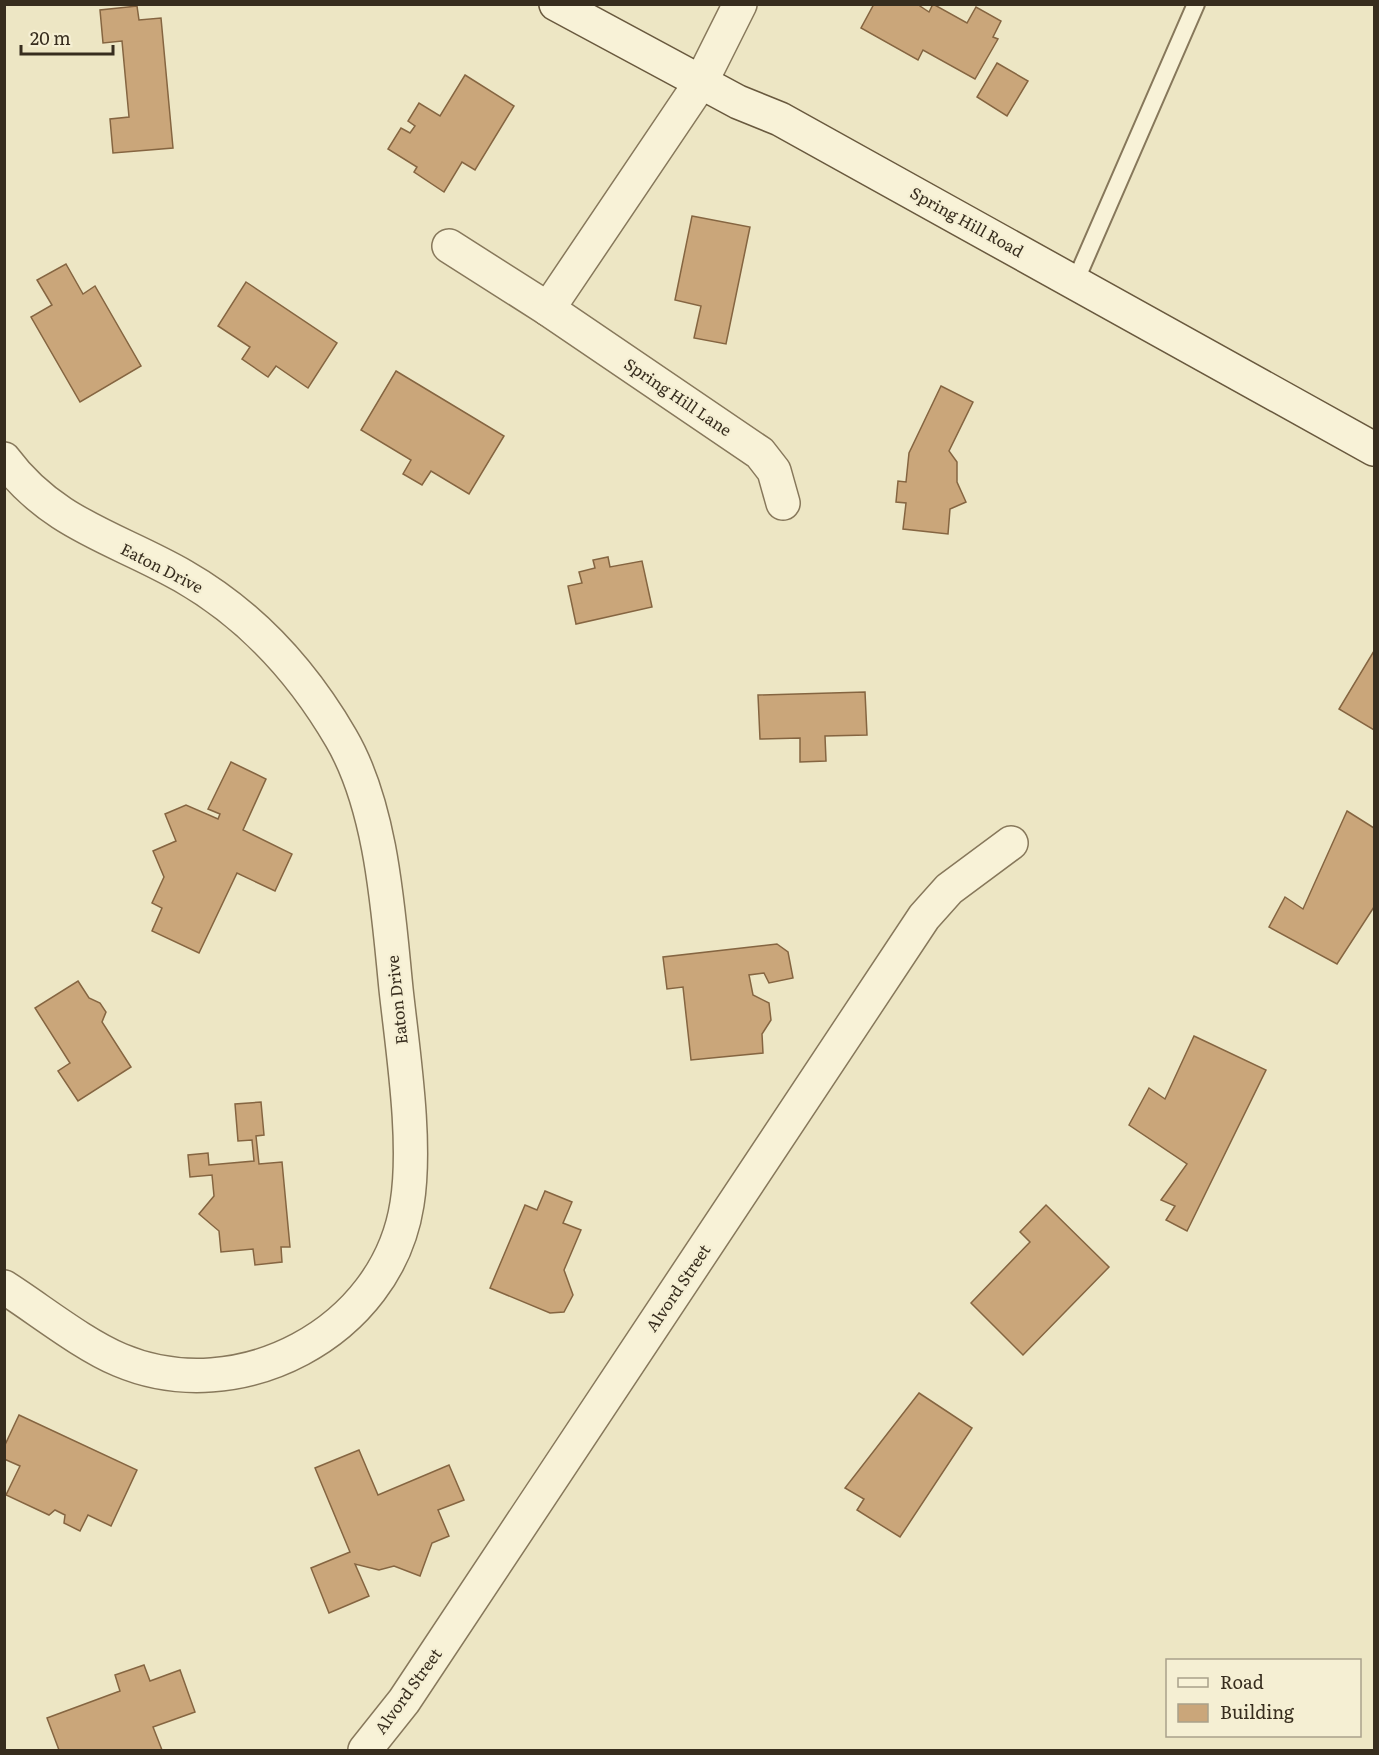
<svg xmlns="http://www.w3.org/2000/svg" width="1379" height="1755" viewBox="0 0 1379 1755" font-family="Literata,serif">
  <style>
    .building { fill: #caa67a; stroke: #856541; stroke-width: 1.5 }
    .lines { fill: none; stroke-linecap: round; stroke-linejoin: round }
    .lane-casing { stroke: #87785b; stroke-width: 20 }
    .street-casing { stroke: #87785b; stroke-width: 36 }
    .secondary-casing { stroke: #69593e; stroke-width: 36 }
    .lane { stroke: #f8f2d7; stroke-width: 16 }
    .street { stroke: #f8f2d7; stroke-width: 33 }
    .secondary { stroke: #f8f2d7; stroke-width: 33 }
    .labels { text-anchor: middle; stroke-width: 4.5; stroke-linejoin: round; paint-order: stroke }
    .street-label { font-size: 16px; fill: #372d1e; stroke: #f5efd3 }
  </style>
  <rect width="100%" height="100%" fill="#ede6c4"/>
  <g class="building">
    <polygon points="874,4 921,4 920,6 929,12 933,4 967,23 976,7 1001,21 993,37 998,39 975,79 923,50 918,60 861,28"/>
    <polygon points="137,6 139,20 161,18 173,148 113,153 110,119 129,117 122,41 103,43 100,10"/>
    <polygon points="997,63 1028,81 1007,116 977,97"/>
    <polygon points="465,75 514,106 475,170 462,162 444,192 414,172 417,167 388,149 401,128 410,133 415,126 408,121 419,103 440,116"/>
    <polygon points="692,216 750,227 726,344 694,338 701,306 675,300"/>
    <polygon points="66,264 83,294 95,286 141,366 80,402 31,317 52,305 37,280"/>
    <polygon points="246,282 337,343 308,388 276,366 268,377 242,359 250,347 218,326"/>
    <polygon points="396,371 504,436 469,494 431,471 422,485 403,474 411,460 361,430"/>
    <polygon points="941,386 973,402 949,451 957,462 957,482 966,502 950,509 948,534 903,529 906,503 896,502 898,481 906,482 909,453"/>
    <polygon points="608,557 610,567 642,561 652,607 576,624 568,586 582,583 579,572 595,568 593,560"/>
    <polygon points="1374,651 1374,730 1339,709"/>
    <polygon points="865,692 867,735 825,736 826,761 800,762 800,738 760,739 758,695"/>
    <polygon points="231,762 266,779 243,830 292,854 275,891 237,873 199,953 152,931 162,908 152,903 164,877 153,851 176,841 165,814 186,805 218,819 220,814 208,809"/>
    <polygon points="1347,811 1374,828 1374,907 1337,964 1269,927 1285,897 1303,909"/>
    <polygon points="777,944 788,952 793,978 769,983 764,973 749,975 753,995 769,1003 771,1020 762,1034 763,1053 691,1060 683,987 667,989 663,957"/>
    <polygon points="78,981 89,998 100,1003 106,1012 102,1022 131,1067 78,1101 58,1071 70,1063 35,1008"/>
    <polygon points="1194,1036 1266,1070 1187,1231 1166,1220 1175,1206 1161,1200 1187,1164 1129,1125 1149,1088 1165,1099"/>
    <polygon points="261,1102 264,1135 256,1136 259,1164 282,1162 290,1247 281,1247 282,1262 255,1265 253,1249 221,1252 219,1231 199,1214 214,1196 212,1175 190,1177 188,1155 208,1153 209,1165 254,1161 252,1140 238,1141 235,1104"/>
    <polygon points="545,1191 572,1202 563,1223 581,1230 564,1270 573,1295 564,1312 550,1313 490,1288 525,1205 537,1210"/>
    <polygon points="1046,1205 1109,1267 1023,1355 971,1303 1030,1242 1020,1232"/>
    <polygon points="919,1393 972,1428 900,1537 857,1510 864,1499 845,1488"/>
    <polygon points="19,1415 137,1470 111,1526 88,1515 80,1531 64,1523 65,1515 55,1510 49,1515 6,1495 20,1466 4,1459 4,1447"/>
    <polygon points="359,1450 378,1495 449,1465 464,1500 438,1510 449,1536 432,1543 420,1576 394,1566 379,1570 355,1564 369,1596 329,1613 311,1568 350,1552 315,1468"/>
    <polygon points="144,1665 150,1681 180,1670 195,1712 153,1727 162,1750 59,1750 47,1718 120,1691 115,1675"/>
  </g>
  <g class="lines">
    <defs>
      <polyline id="lane" points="1075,282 1196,4"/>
      <g id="street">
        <polyline points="449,246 548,309 760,453 774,471 783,503"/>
        <polyline points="548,309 701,82 740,4"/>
        <path d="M 4,459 C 53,525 117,538 183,576 C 251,615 302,671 341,738 C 382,808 388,910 396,989 C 403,1053 417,1142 407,1204 C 387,1333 238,1410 120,1360 C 82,1344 40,1310 4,1287"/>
        <polyline points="365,1750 404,1701 924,917 949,889 1011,843"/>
      </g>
      <polyline id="secondary" points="556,4 738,102 780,119 1374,449"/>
    </defs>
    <use href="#lane" class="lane-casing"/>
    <use href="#street" class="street-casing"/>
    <use href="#secondary" class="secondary-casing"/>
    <use href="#lane" class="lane"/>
    <use href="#street" class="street"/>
    <use href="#secondary" class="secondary"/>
  </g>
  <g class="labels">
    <g class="street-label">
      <text transform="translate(967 222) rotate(29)" y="6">Spring Hill Road</text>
      <text transform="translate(678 397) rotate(34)" y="6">Spring Hill Lane</text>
      <text transform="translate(162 568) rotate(27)" y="6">Eaton Drive</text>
      <text transform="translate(397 1000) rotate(-96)" y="6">Eaton Drive</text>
      <text transform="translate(678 1288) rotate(-56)" y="6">Alvord Street</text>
      <text transform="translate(408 1691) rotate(-54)" y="6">Alvord Street</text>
    </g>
  </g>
  <rect width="1379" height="1755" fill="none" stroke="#372d1e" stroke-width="12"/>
  <rect x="1166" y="1659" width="195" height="78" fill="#f5efd3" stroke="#a9a18b" stroke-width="1.5"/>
  <rect x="1178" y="1678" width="30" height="9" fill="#f8f2d7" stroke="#a9a18b" stroke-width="1.5"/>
  <text x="1220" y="1689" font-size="18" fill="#372d1e">Road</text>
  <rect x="1178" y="1704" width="30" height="18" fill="#caa67a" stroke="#a9a18b" stroke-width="1.5"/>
  <text x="1220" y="1719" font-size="18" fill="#372d1e">Building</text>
  <path d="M21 45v9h92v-9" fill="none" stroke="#372d1e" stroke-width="3"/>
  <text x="30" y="45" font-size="18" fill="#372d1e" stroke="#f5efd3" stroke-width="4.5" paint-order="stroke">20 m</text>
</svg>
